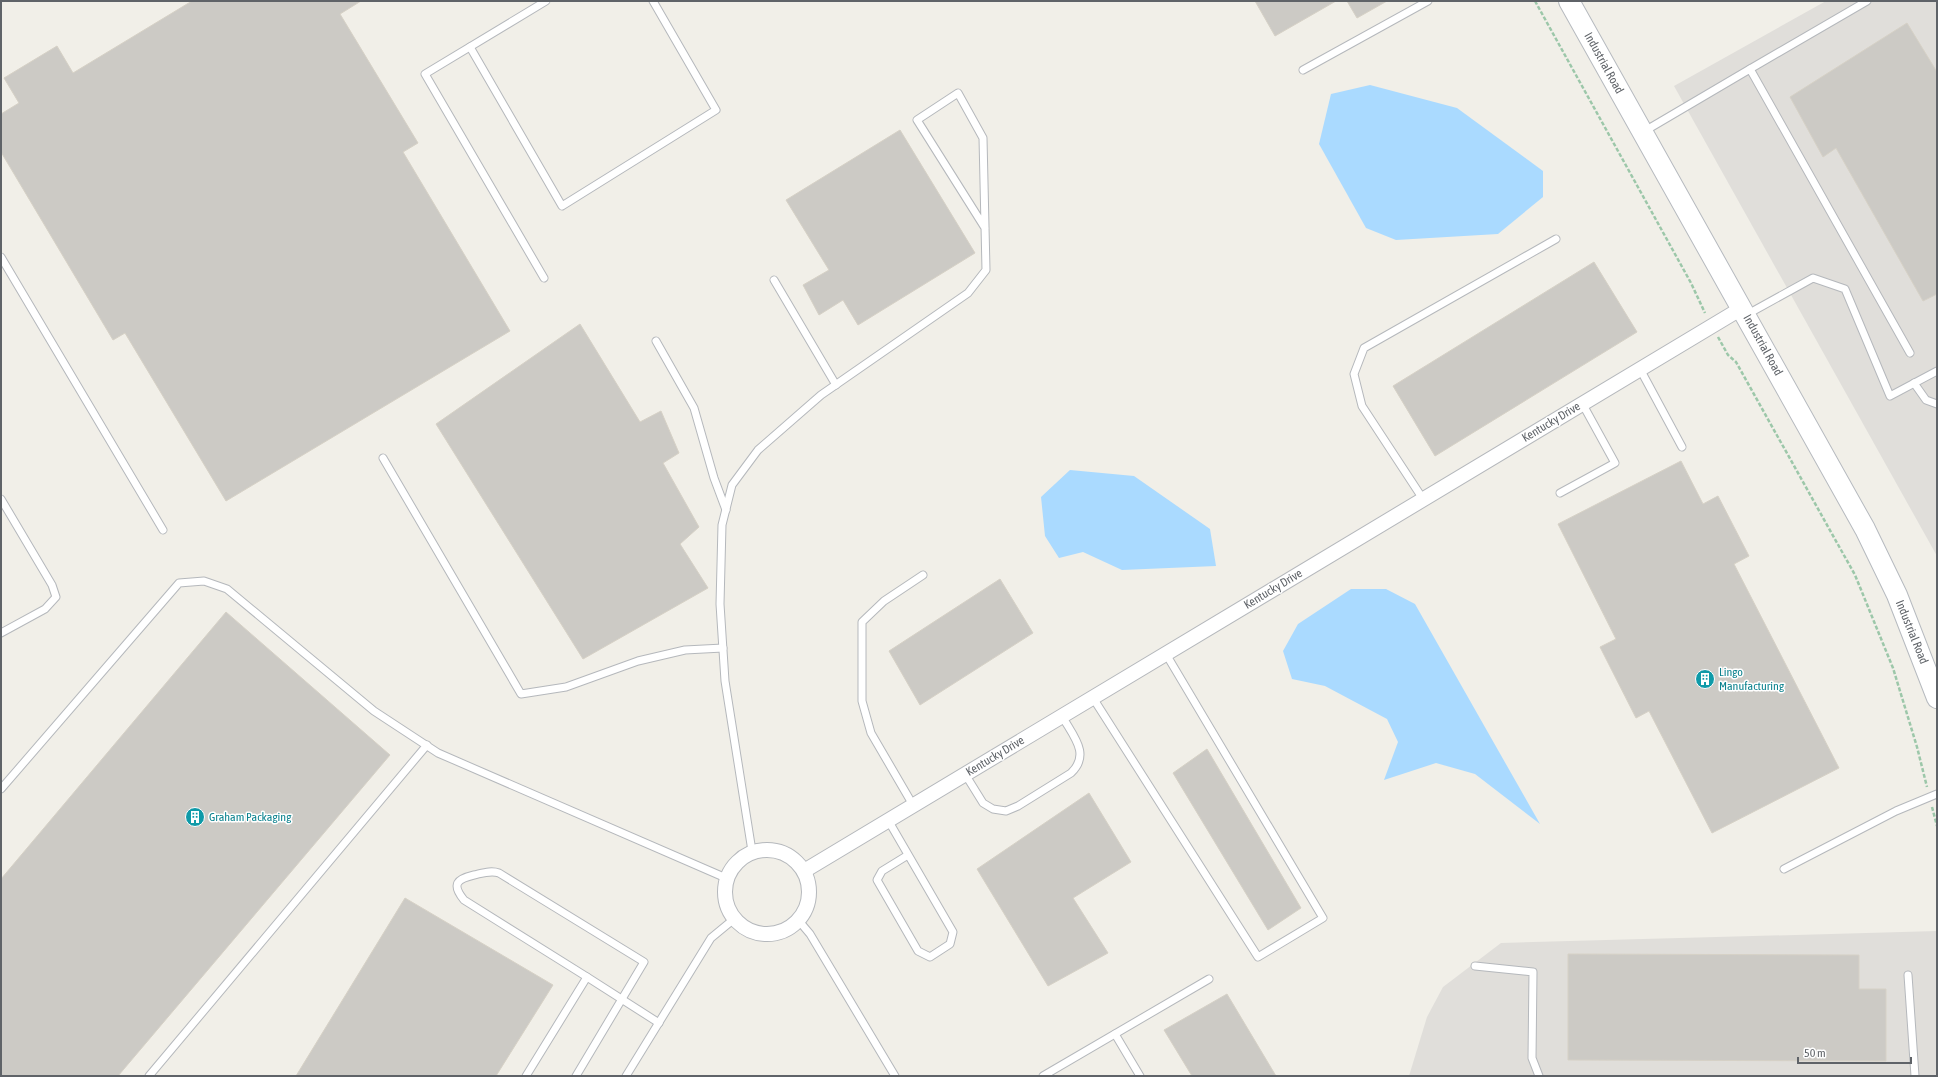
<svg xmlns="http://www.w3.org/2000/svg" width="1938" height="1077" viewBox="0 0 1938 1077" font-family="'Asap Condensed',sans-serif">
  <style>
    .industrial { fill: #e0deda }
    .water { fill: #aadaff }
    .building { fill: #cccac5; stroke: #d6d1c6 }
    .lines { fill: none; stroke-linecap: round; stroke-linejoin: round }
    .lane-casing { stroke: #b5b8bc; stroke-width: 9 }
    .street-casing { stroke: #b5b8bc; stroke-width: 16 }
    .secondary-casing { stroke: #b6babf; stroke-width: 22 }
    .path { stroke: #9cc7a9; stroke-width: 2.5; stroke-dasharray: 4 2; stroke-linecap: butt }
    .lane { stroke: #fff; stroke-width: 7 }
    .street { stroke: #fff; stroke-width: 14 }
    .secondary { stroke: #fff; stroke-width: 20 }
    .labels { text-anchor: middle; stroke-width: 3; stroke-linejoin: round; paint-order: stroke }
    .street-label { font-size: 12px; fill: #5f6368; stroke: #fff }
    .culture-label { font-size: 12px; fill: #0d838f; stroke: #fff; text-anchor: start }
  </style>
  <rect width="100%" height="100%" fill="#f1efe8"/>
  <g class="industrial">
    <polygon points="1826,1 1937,1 1937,556 1674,86"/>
    <polygon points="1937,931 1937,1076 1409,1076 1427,1017 1443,987 1501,943"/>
  </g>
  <g class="water">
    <polygon points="1370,85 1457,108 1543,171 1543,197 1498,234 1396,240 1366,228 1319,144 1331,94"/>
    <polygon points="1070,470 1134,476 1210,529 1216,566 1122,570 1083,552 1059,558 1045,536 1041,497"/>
    <polygon points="1351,589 1386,589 1415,604 1540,824 1475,774 1436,763 1384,780 1398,742 1387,719 1325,686 1292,679 1283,651 1298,624"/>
  </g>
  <g class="building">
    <polygon points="192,1 361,1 340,14 418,143 403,152 510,331 226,501 125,333 113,340 1,152 1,114 19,103 4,78 57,46 73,73"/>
    <polygon points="1255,1 1336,1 1275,36"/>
    <polygon points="1347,1 1387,1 1357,18"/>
    <polygon points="1907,23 1937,72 1937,294 1923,301 1836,148 1823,157 1790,97"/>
    <polygon points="900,130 975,253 858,325 843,300 819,315 803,285 829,270 786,200"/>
    <polygon points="1594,262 1637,332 1435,456 1393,386"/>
    <polygon points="580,324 640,422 661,411 679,453 663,463 699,527 680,544 708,588 583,659 436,424"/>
    <polygon points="1681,461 1703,504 1718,496 1749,556 1734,564 1839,768 1712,833 1649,711 1636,718 1600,647 1616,639 1558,524"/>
    <polygon points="1000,579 1033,633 920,705 889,651"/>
    <polygon points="226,612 390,755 118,1076 1,1076 1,879"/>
    <polygon points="1207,749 1301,908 1268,930 1173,773"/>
    <polygon points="1089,793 1131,862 1073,898 1108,953 1048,986 977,869"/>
    <polygon points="405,898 553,985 496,1076 296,1076"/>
    <polygon points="1568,954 1859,955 1859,989 1886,989 1886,1061 1568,1060"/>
    <polygon points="1227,994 1276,1076 1192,1076 1164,1030"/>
  </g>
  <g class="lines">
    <defs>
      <g id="lane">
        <polyline points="470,47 562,206 716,110 653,1"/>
        <polyline points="1750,69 1867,1"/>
        <polyline points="1303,70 1428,1"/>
        <polyline points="1643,132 1750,69 1910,353"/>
        <polyline points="1,257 163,530"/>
        <polyline points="544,278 425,74 546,1"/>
        <polyline points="774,280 836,385"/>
        <polyline points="1746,315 1813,278 1845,289 1890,396 1937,371"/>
        <polyline points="656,341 694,408 714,478 726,510"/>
        <polyline points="1640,369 1682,447"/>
        <polyline points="1914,383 1926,400 1937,404"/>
        <polyline points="383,458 521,694 566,687 638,661 685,650 723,648"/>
        <polyline points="1560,493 1615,463 1582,403"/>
        <polyline points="1,499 52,585 56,597 45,609 1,633"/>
        <polyline points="1423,499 1362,406 1354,374 1364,348 1556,239"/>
        <polyline points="1093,698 1258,957 1323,918 1166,654"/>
        <path d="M 965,774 L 983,803 L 993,809 L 1006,811 L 1018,806 L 1071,773 C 1091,754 1073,736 1062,716"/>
        <polyline points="1,789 179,583 204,581 227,589 374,711 438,753 726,878"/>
        <polyline points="913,805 871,733 862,701 862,622 884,601 923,575"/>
        <polyline points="888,820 953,932 950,944 930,957 918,951 877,880 882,871 908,855"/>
        <polyline points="752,851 725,681 720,604 722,525 732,485 758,450 821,395 968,293 986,270 983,138 958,93 917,120 985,228"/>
        <polyline points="1784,869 1896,811 1937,794"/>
        <polyline points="799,921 810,934 895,1076"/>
        <polyline points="1475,966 1533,972 1532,1058 1539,1076"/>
        <polyline points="1908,975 1915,1076"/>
        <polyline points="587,977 659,1023"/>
        <polyline points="1115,1034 1140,1076"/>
        <polyline points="149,1076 427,745"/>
        <path d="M 526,1076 L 587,977 L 464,900 C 451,884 457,879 474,875 C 483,873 491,870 499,873 L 644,962 L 576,1076"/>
        <polyline points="626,1076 711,938 734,919"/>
        <polyline points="1043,1076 1209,979"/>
      </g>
      <g id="street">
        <circle cx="767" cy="892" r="42"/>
        <polyline points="804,871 1742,308"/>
      </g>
      <polyline id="secondary" points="1569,1 1865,529 1897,595 1937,698"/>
    </defs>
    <use href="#lane" class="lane-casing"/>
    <use href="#street" class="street-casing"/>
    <use href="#secondary" class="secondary-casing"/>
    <g class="path">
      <polyline points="1535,1 1691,283 1705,313"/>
      <polyline points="1718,337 1728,355 1736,362 1855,575 1893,668 1917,747 1927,787"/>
      <polyline points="1932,807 1937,826"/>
    </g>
    <use href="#lane" class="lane"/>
    <use href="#street" class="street"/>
    <use href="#secondary" class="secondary"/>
  </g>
  <defs>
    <symbol id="building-disc" viewBox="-11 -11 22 22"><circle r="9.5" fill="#0f9aa8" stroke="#fff"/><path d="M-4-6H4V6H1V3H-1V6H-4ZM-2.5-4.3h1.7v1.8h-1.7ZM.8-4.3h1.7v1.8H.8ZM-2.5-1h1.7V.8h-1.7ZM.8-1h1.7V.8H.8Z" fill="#fff"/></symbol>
  </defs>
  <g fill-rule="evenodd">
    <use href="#building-disc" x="1694" y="668" width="22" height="22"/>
    <use href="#building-disc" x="184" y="806" width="22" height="22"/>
  </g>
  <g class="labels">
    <g class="street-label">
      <text transform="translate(1604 63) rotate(61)" y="4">Industrial Road</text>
      <text transform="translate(1763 345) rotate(61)" y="4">Industrial Road</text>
      <text transform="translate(1551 422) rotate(-31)" y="4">Kentucky Drive</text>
      <text transform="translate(1273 589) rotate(-31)" y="4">Kentucky Drive</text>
      <text transform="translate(1912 632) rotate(68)" y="4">Industrial Road</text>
      <text transform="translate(995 756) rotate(-31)" y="4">Kentucky Drive</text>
    </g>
    <g class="culture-label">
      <text x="1719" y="676">Lingo<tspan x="1719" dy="14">Manufacturing</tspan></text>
      <text x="209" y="821">Graham Packaging</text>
    </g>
  </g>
  <rect width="1938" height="1077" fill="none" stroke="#5f6368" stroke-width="4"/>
  <path d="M1798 1057v6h113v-6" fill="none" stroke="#5f6368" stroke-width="2"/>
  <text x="1804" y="1057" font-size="12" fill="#5f6368" stroke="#ffffff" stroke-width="3" paint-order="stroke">50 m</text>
</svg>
